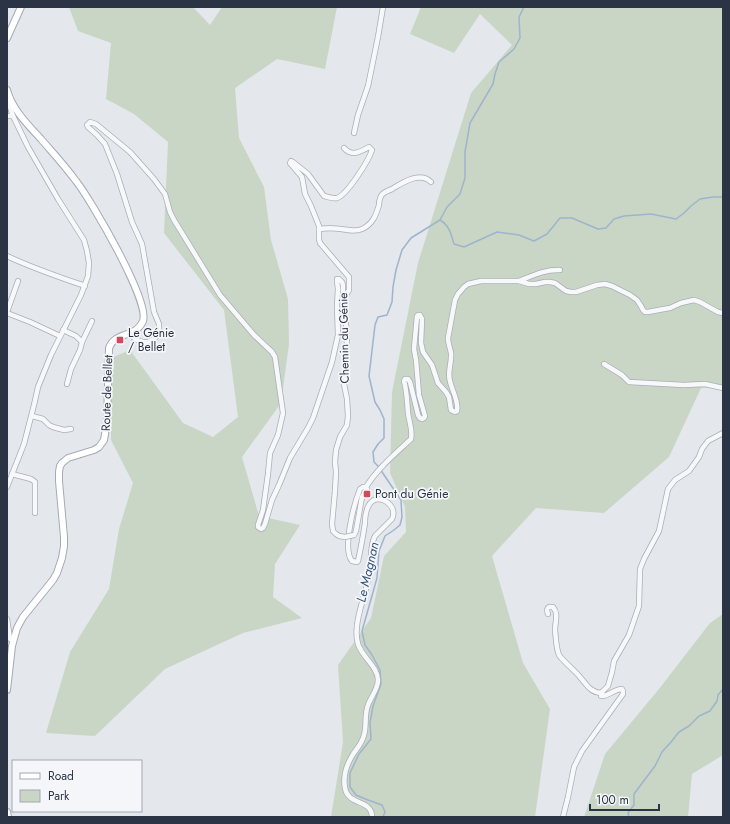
<svg xmlns="http://www.w3.org/2000/svg" width="730" height="824" viewBox="0 0 730 824" font-family="Jost,sans-serif">
  <style>
    .green { fill: #c9d6c5 }
    .lines { fill: none; stroke-linecap: round; stroke-linejoin: round }
    .stream { stroke: #9fb4cc; stroke-width: 1.5 }
    .minor-casing { stroke: #a9aeb7; stroke-width: 6 }
    .major-casing { stroke: #a3abb8; stroke-width: 8 }
    .minor { stroke: #f7f8fa; stroke-width: 4.5 }
    .major { stroke: #fff; stroke-width: 6 }
    .minor-bridge-casing { stroke: #a9aeb7; stroke-width: 6; stroke-linecap: butt }
    .minor-bridge { stroke: #f7f8fa; stroke-width: 4.5 }
    .poi-dot { fill: #d1495b; stroke: #f4f6f9; stroke-width: 1.5 }
    .labels { text-anchor: middle; stroke-width: 3.5; stroke-linejoin: round; paint-order: stroke }
    .poi-label { font-size: 12px; fill: #2b3445; stroke: #f4f6f9; text-anchor: start }
    .street-label { font-size: 12px; fill: #2b3445; stroke: #f4f6f9 }
    .water-label { font-size: 13px; font-style: italic; fill: #34527a; stroke: #f4f6f9 }
  </style>
  <rect width="100%" height="100%" fill="#e4e7ec"/>
  <g class="green">
    <polygon points="69,7 193,7 210,25 222,7 337,7 325,69 277,59 235,88 239,138 264,187 271,240 288,299 289,344 281,403 242,457 259,516 300,525 275,564 273,597 302,618 243,633 165,669 95,736 46,733 70,652 109,589 119,529 133,483 111,440 111,358 130,350 183,423 213,437 238,417 224,310 164,233 168,142 134,114 106,99 111,43 78,31"/>
    <polygon points="421,7 723,7 723,386 701,388 669,457 604,513 536,508 492,556 523,663 550,709 535,817 331,817 343,742 338,665 371,618 384,556 406,532 405,507 390,473 392,392 418,263 471,93 512,45 480,14 454,53 410,34"/>
    <polygon points="723,614 723,755 692,774 688,817 584,817 605,754 659,689 710,623"/>
  </g>
  <g class="lines">
    <g class="stream">
      <polyline points="440,220 447,207 460,194 465,178 465,152 470,123 493,84 495,74 499,62 514,49 520,38 519,17 524,7"/>
      <path d="M 383,817 L 385,812 L 382,805 L 368,800 L 356,795 L 350,787 L 350,773 L 359,754 L 371,739 L 370,723 L 373,706 L 381,684 L 380,670 L 372,655 L 365,645 L 362,631 L 377,578 L 379,551 L 385,536 L 394,530 L 400,525 L 402,517 L 401,500 L 378,466 L 374,462 L 373,452 L 378,444 L 384,438 L 384,419 L 380,410 L 375,402 L 369,376 L 375,325 L 378,317 L 387,315 L 392,302 L 393,287 L 396,270 L 402,250 L 411,238 L 440,220 C 449,225 451,234 454,244 L 464,247 L 497,232 L 519,235 L 534,241 L 547,234 L 560,218 L 572,218 L 598,229 L 606,228 L 614,219 L 624,216 L 651,214 L 676,219 L 684,213 L 691,206 L 700,199 L 713,197 L 723,197"/>
      <polyline points="629,817 628,813 634,805 634,794 655,766 662,752 671,742 679,732 689,726 699,716 710,711 717,701 718,695 723,689"/>
    </g>
    <defs>
      <g id="minor">
        <polyline points="7,116 13,116"/>
        <polyline points="354,133 358,115 368,86 378,37 383,7"/>
        <path d="M 319,229 C 326,228 334,228 341,229 C 348,230 355,232 362,229 C 373,224 376,215 379,205 C 379,202 380,198 381,196 C 383,192 388,191 392,189 C 402,183 420,171 431,182"/>
        <path d="M 7,256 C 32,268 59,277 85,286"/>
        <path d="M 519,281 C 532,276 546,269 560,270"/>
        <path d="M 343,297 L 346,295 L 349,290 L 349,277 L 320,243 L 319,239 L 319,226 L 311,206 L 305,194 L 302,177 L 290,163 L 291,161 L 293,162 L 308,174 L 324,196 C 328,197 333,199 337,198 C 347,195 369,160 372,150 L 369,147 C 360,152 352,157 344,148"/>
        <polyline points="7,312 18,281"/>
        <polyline points="7,313 30,322 60,336"/>
        <polyline points="63,330 76,336 82,342 80,350 71,369 67,384"/>
        <polyline points="130,334 133,337 137,340 143,342 148,342 154,339 158,335 159,330 159,324 154,312 142,244 132,222 117,174 105,144 97,135 88,127 87,125 90,122 96,124 130,152 154,179 165,194 170,212 174,220 220,295 254,335 272,352 275,357 283,413 278,435 270,453 268,474 263,510 258,525 258,527 261,529 263,528 265,524 272,500 279,485 290,458 308,428 313,418 332,362 338,335 337,306 338,289 337,281 337,279 339,279 342,282 343,285 343,309 346,324 347,344 347,362 344,384 347,399 348,416 347,425 340,437 336,450 335,462 336,472 335,491 332,524 333,531 336,534 339,536 345,537"/>
        <polyline points="82,342 92,321"/>
        <polyline points="604,364 622,375 629,382 684,385 705,384 723,388"/>
        <polyline points="32,416 43,419 49,425 53,427 64,430 71,429"/>
        <polyline points="12,474 31,479 35,482 35,513"/>
        <polyline points="7,487 24,444 34,405 38,387 51,355 81,295 88,276 89,263 87,251 84,240 58,199 28,147 13,116 8,101 10,97"/>
        <path d="M 366,487 L 363,487 L 360,489 C 354,504 342,549 352,561 L 357,562 L 358,561 C 361,548 363,536 365,523 C 365,517 366,510 369,505 C 377,491 399,505 392,519 L 375,536 C 369,547 372,562 369,575 C 366,595 352,624 358,644 C 362,657 378,667 378,680 C 378,689 371,697 368,705 C 364,715 367,726 364,735 C 362,744 356,749 352,756 C 346,766 343,777 345,788 C 348,806 372,799 372,817"/>
        <path d="M 354,535 L 356,531 L 362,497 L 367,489 L 366,487 C 378,468 395,454 411,439 C 413,430 409,422 408,413 C 407,402 407,391 404,381 L 405,379 L 408,379 L 410,382 L 418,415 L 420,418 L 422,419 L 424,418 L 425,416 L 419,395 L 416,360 L 414,349 L 417,316 L 418,315 L 420,315 L 422,319 L 421,343 L 423,352 L 432,365 L 438,383 L 446,392 L 449,397 L 451,410 L 455,412 L 457,411 C 459,401 452,391 450,381 C 447,372 452,363 451,353 C 450,348 448,343 448,338 L 455,300 L 458,294 L 464,287 L 468,284 L 481,281 L 519,281 L 529,284 L 536,284 L 545,282 L 550,282 L 555,283 L 566,291 L 571,292 L 576,292 L 597,285 L 605,284 L 612,286 L 630,295 L 637,300 L 641,306 L 643,310 L 645,312 L 648,312 L 664,309 L 670,308 L 681,303 L 694,300 L 700,302 L 718,312 L 723,313"/>
        <path d="M 548,614 C 547,611 546,609 549,607 L 553,607 C 559,614 555,622 555,630 C 556,638 556,648 559,655 C 562,660 575,671 580,677 C 587,685 590,692 601,693"/>
        <polyline points="7,619 10,639 13,641"/>
        <path d="M 563,817 L 568,797 L 574,767 L 582,751 L 623,694 L 623,691 L 622,689 C 614,689 608,697 601,696 L 602,692 L 608,686 L 612,672 L 614,661 L 629,635 L 639,606 L 640,569 L 644,559 L 659,531 L 668,489 L 675,480 L 689,471 L 699,457 L 702,449 L 708,441 L 723,433"/>
      </g>
      <g id="major">
        <polyline points="7,38 21,7"/>
        <path d="M 7,90 C 12,109 28,125 41,139 C 53,153 65,166 76,181 C 91,200 150,301 143,321 C 136,338 115,331 109,348 L 107,422 L 104,440 L 99,447 L 94,450 L 68,458 L 62,463 L 60,466 L 59,472 L 59,481 L 64,537 L 64,546 L 62,558 L 57,573 L 53,580 L 23,617 L 17,628 L 12,646 L 7,690"/>
        <polyline points="7,812 8,817"/>
      </g>
    </defs>
    <use href="#minor" class="minor-casing"/>
    <use href="#major" class="major-casing"/>
    <use href="#minor" class="minor"/>
    <use href="#major" class="major"/>
    <defs>
      <polyline id="minor-bridge" points="345,537 354,535"/>
    </defs>
    <use href="#minor-bridge" class="minor-bridge-casing"/>
    <use href="#minor-bridge" class="minor-bridge"/>
  </g>
  <g class="poi-dot">
    <rect x="116" y="336" width="8" height="8" rx="2"/>
    <rect x="363" y="490" width="8" height="8" rx="2"/>
  </g>
  <g class="labels">
    <g class="poi-label">
      <text x="128" y="337">Le Génie<tspan x="128" dy="14">/ Bellet</tspan></text>
      <text x="375" y="498">Pont du Génie</text>
    </g>
    <g class="street-label">
      <text transform="translate(344 338) rotate(-91)" y="4">Chemin du Génie</text>
      <text transform="translate(107 393) rotate(-88)" y="4">Route de Bellet</text>
    </g>
    <g class="water-label">
      <text transform="translate(367 572) rotate(-77)" y="5">Le Magnan</text>
    </g>
  </g>
  <rect width="730" height="824" fill="none" stroke="#2b3445" stroke-width="16"/>
  <rect x="12" y="760" width="130" height="52" fill="#f4f6f9" stroke="#a4a8b1"/>
  <rect x="20" y="773" width="20" height="6" fill="#ffffff" stroke="#a4a8b1"/>
  <text x="48" y="780" font-size="12" fill="#2b3445">Road</text>
  <rect x="20" y="790" width="20" height="12" fill="#c9d6c5" stroke="#a4a8b1"/>
  <text x="48" y="800" font-size="12" fill="#2b3445">Park</text>
  <path d="M590 804v6h69v-6" fill="none" stroke="#2b3445" stroke-width="2"/>
  <text x="596" y="804" font-size="12" fill="#2b3445" stroke="#f4f6f9" stroke-width="3" paint-order="stroke">100 m</text>
</svg>
